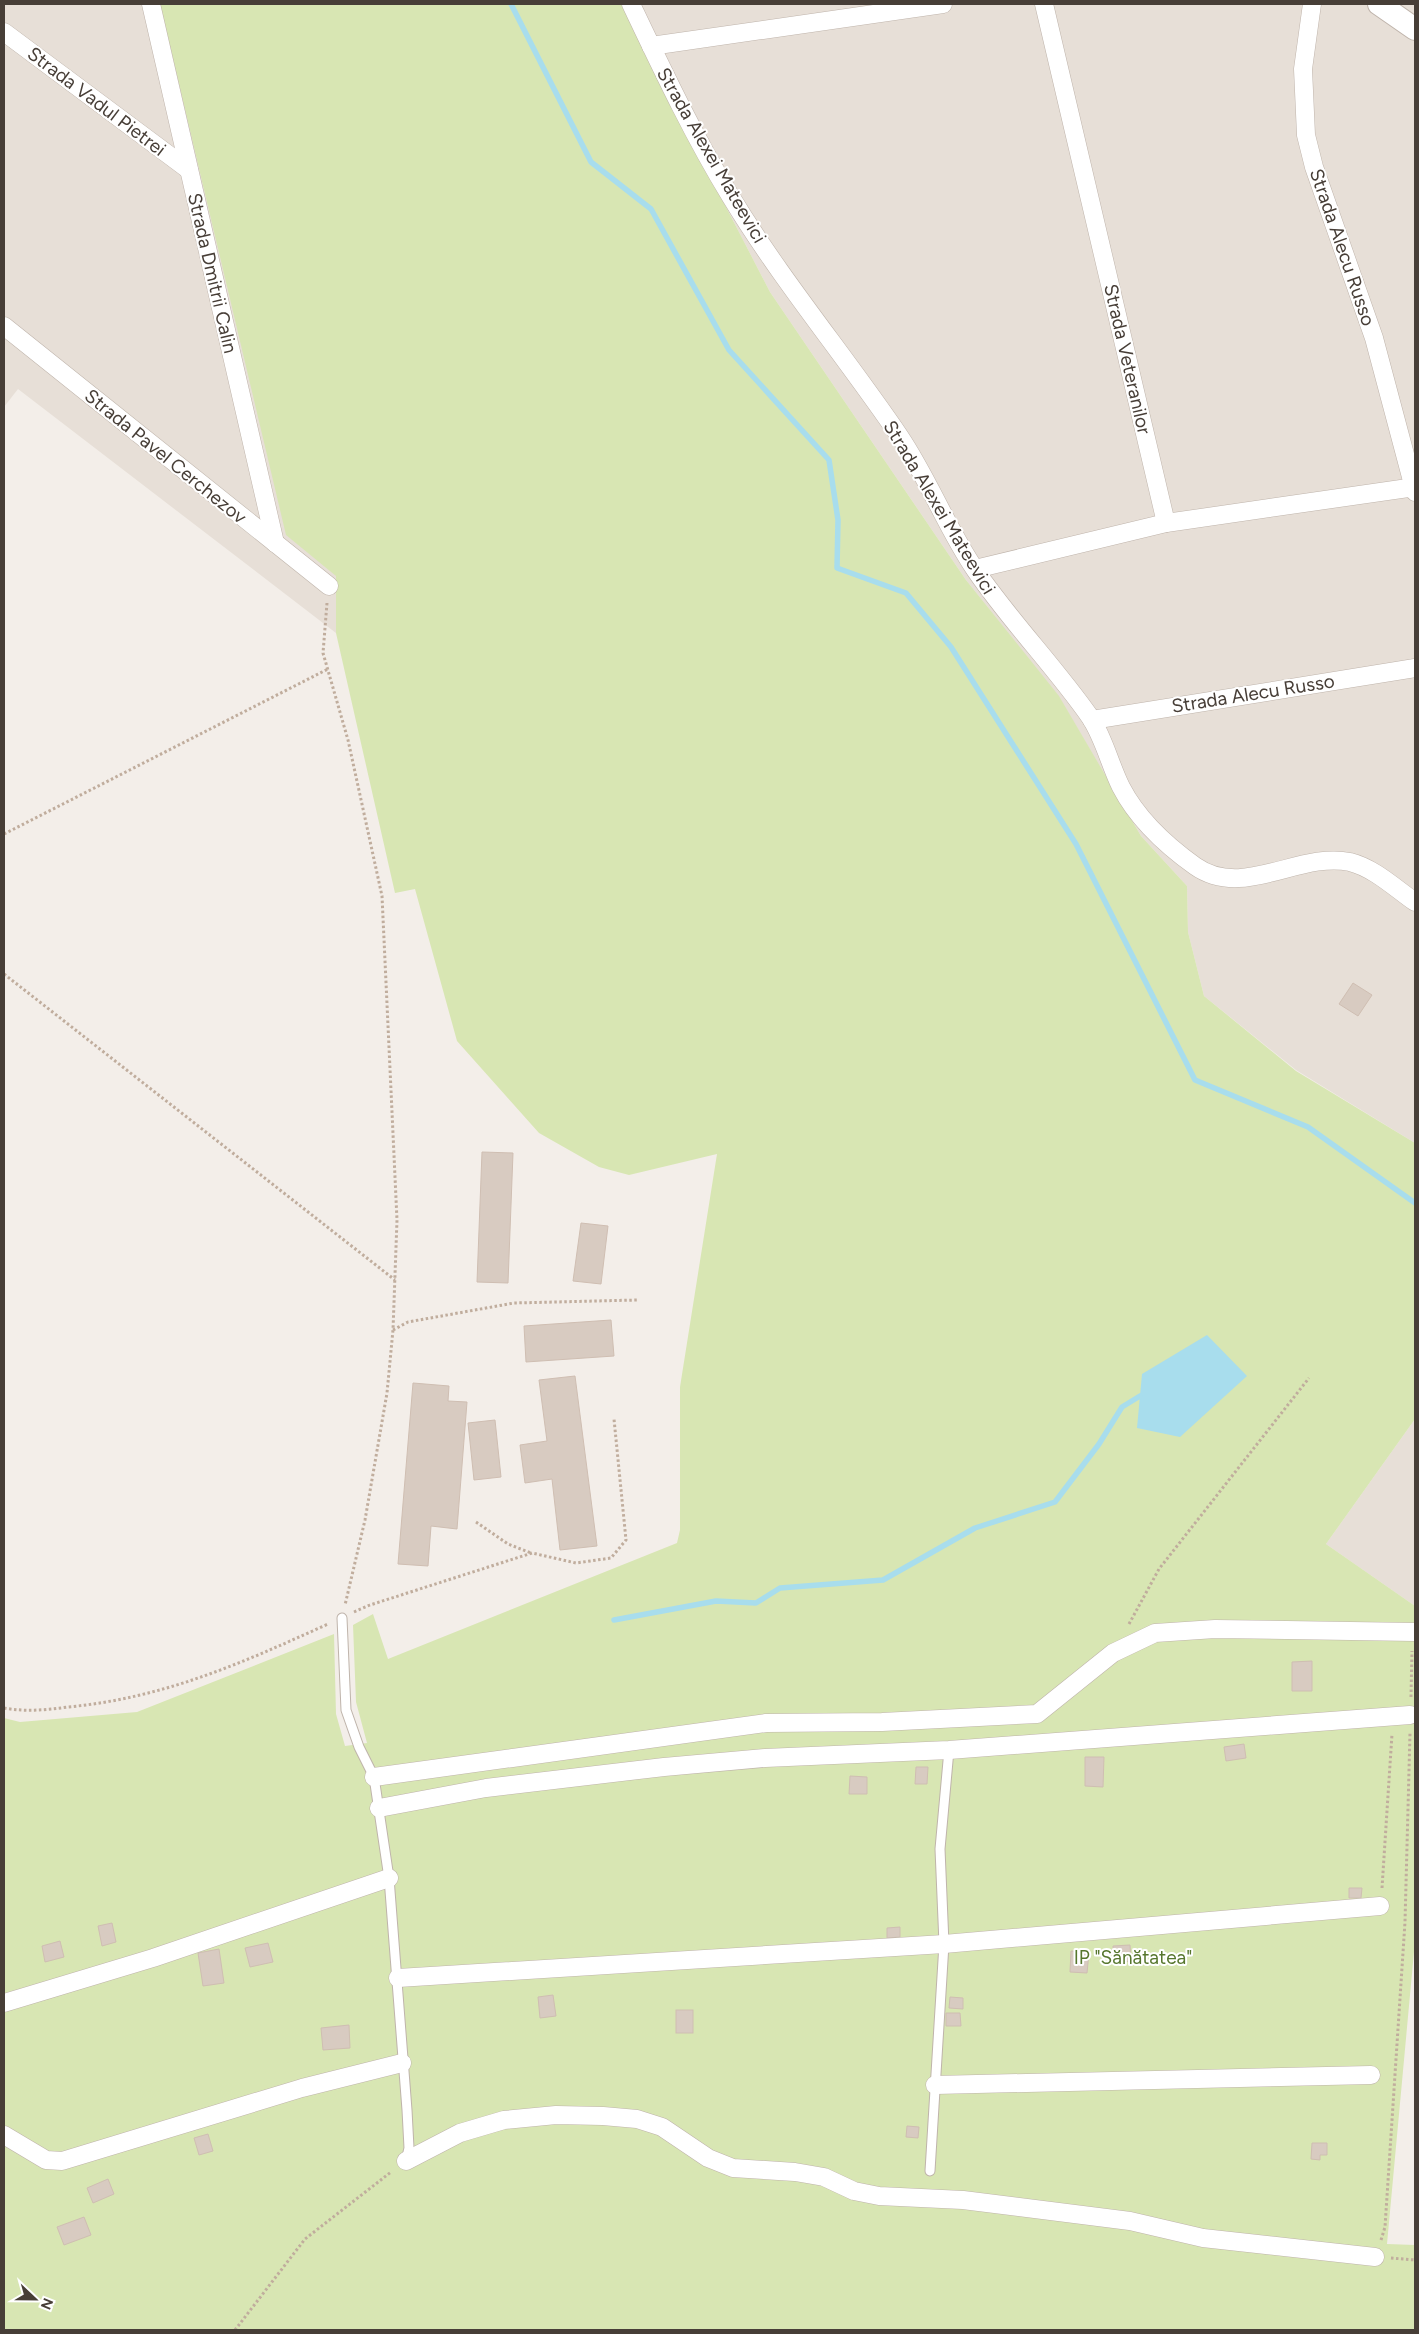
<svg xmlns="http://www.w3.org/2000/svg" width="1419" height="2334" viewBox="0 0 1419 2334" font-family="Figtree,sans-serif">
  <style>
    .residential { fill: #e7dfd7 }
    .green { fill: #d8e6b3 }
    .water { fill: #a8dded }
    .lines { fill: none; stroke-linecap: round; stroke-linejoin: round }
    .stream { stroke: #a8dded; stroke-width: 5.5 }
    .building { fill: #d8cbc1; stroke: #cfbeb2 }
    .service-casing { stroke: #bfb4ab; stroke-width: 11 }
    .minor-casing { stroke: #bfb4ab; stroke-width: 19 }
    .tertiary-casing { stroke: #bfb4ab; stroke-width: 24 }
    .path { stroke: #c0ad9d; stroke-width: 3; stroke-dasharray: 2.5 2.5; stroke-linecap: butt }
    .service { stroke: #fff; stroke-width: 9 }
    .minor { stroke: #fff; stroke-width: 18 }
    .tertiary { stroke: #fff; stroke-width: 22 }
    .labels { text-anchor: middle; stroke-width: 4; stroke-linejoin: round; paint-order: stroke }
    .street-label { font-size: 19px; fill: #473e37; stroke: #fff }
    .park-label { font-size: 19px; fill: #56762d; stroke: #fff }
  </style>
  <rect width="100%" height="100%" fill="#f3eee9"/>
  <g class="residential">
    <polygon points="4,4 242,4 336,551 336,633 18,389 4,407"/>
    <polygon points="621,4 1415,4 1415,1143 1296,1070 1204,996 1188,932 1187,886 1141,836 1059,697 966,580 770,292"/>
    <polygon points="1415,1419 1415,1606 1326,1544"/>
  </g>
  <polygon class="green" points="160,4 621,4 770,292 966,580 1059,696 1141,836 1187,886 1188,932 1204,996 1296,1071 1415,1143 1415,1419 1326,1544 1415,1606 1415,1941 1387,2244 1415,2245 1415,2330 4,2330 4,1718 20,1722 137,1712 334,1634 336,1714 345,1746 367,1743 356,1702 353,1625 373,1614 388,1659 677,1543 680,1530 680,1387 717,1154 629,1175 599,1167 539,1133 457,1041 415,889 395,893 336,633 336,576 286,535"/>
  <polygon class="water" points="1207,1335 1247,1376 1180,1437 1137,1428 1142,1374"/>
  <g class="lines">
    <g class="stream">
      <polyline points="511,4 591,162 651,209 729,350 829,460 838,520 837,568 906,593 951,647 1076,844 1195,1080 1308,1127 1415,1203"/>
      <polyline points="614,1620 716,1601 756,1603 780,1588 883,1580 975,1528 1055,1502 1099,1444 1122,1407 1140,1396"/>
    </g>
  </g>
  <g class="building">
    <polygon points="1353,983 1372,995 1358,1016 1339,1004"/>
    <polygon points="482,1152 513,1153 508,1283 477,1282"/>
    <polygon points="581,1223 608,1226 601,1284 573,1281"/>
    <polygon points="611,1320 614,1356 526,1362 524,1326"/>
    <polygon points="575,1376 597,1546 560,1550 552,1479 525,1483 520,1445 547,1441 539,1380"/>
    <polygon points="413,1383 449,1386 448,1401 467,1402 457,1529 431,1526 428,1566 398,1564"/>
    <polygon points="495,1420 501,1477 474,1480 468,1423"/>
    <polygon points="1312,1661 1312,1691 1292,1691 1292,1662"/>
    <polygon points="1244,1744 1246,1758 1226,1761 1224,1747"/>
    <polygon points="1085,1757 1104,1757 1103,1787 1085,1786"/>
    <polygon points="916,1767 928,1767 927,1784 915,1784"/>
    <polygon points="850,1776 867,1777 867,1794 849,1794"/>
    <polygon points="1349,1888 1362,1888 1361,1898 1349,1898"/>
    <polygon points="112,1923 116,1942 102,1946 98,1926"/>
    <polygon points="900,1927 900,1937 887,1938 887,1928"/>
    <polygon points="60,1941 64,1957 45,1962 42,1946"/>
    <polygon points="268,1943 273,1962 250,1967 245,1948"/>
    <polygon points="1130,1945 1131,1961 1114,1963 1113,1946"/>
    <polygon points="219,1949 224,1983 203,1986 198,1953"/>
    <polygon points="1071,1951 1089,1952 1087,1973 1070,1972"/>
    <polygon points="553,1995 556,2016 540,2018 538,1997"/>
    <polygon points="950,1997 963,1998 963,2009 949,2008"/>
    <rect x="676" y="2010" width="17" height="23"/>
    <polygon points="946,2013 960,2013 961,2026 946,2026"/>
    <polygon points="349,2025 350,2048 323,2050 321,2028"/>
    <polygon points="907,2126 919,2127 918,2138 906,2137"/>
    <polygon points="208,2134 213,2151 199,2155 194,2138"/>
    <polygon points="1312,2143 1327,2143 1327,2155 1320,2155 1320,2160 1311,2159"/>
    <polygon points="108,2179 114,2194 93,2203 87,2188"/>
    <polygon points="84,2217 91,2235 64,2245 57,2227"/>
  </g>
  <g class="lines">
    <defs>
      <g id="service">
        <polyline points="342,1618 346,1710 359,1747 374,1777 389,1878 407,2110 409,2148 406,2161"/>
        <polyline points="930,2171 944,1944 940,1849 949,1750"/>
      </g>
      <g id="minor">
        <polyline points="151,4 275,543"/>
        <path d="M 631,4 C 662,69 693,135 731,197 C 782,281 845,356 900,437 C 929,480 947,529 976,571 C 1011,622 1055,667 1090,717 C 1104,738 1110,765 1121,787 C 1137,818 1167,846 1195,866 C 1243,900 1299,851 1350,862 C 1374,868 1395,888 1415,902"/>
        <polyline points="1044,4 1166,523"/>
        <polyline points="1312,4 1303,69 1306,135 1314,167 1374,338 1415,492"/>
        <polyline points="4,32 189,170"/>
        <polyline points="651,46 943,4"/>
        <polyline points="4,326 329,586"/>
        <polyline points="975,569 1166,523 1415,487"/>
        <polyline points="1092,720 1415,668"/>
        <polyline points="374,1777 766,1723 882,1722 1037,1714 1113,1653 1155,1633 1215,1629 1415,1632"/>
        <polyline points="379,1808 486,1788 664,1767 765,1758 949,1750 1410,1715"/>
        <polyline points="398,1978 944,1944 1380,1906"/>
        <polyline points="4,2003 153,1958 389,1878"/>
        <polyline points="935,2085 1371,2075"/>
        <polyline points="4,2135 46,2160 62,2161 302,2088 402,2063"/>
        <polyline points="406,2161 460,2133 504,2120 556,2115 603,2116 637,2119 662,2127 708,2158 733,2168 795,2172 824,2177 854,2191 879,2196 963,2200 1130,2221 1203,2238 1375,2257"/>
      </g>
      <polyline id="tertiary" points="1379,4 1415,29"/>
    </defs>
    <use href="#service" class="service-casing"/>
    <use href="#minor" class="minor-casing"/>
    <use href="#tertiary" class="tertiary-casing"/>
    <g class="path">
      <polyline points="327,603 323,653 348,740 382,896 397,1220 393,1330 387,1393 365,1520 345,1605"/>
      <polyline points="4,834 328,669"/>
      <polyline points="4,974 395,1280"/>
      <polyline points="393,1330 408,1322 514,1303 637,1300"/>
      <polyline points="476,1522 508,1544 531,1553"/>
      <polyline points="354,1612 370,1605 532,1553 576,1563 611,1558 626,1540 614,1419"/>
      <polyline points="1129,1624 1159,1569 1309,1378"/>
      <polyline points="1411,1697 1412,1651"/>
      <path d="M 4,1708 C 26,1712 46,1710 68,1707 C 164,1698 242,1663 328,1624"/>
      <polyline points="1382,1888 1392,1734"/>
      <polyline points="1381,2240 1385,2227 1405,1922 1410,1733"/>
      <polyline points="1391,2258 1415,2260"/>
      <polyline points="235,2330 305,2239 391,2172"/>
    </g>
    <use href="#service" class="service"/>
    <use href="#minor" class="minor"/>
    <use href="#tertiary" class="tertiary"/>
  </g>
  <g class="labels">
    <g class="street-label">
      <text transform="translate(97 101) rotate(37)" y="7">Strada Vadul Pietrei</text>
      <text transform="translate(712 155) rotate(60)" y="7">Strada Alexei Mateevici</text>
      <text transform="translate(1343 247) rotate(71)" y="7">Strada Alecu Russo</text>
      <text transform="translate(213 273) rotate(77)" y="7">Strada Dmitrii Calin</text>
      <text transform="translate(1128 359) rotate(77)" y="7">Strada Veteranilor</text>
      <text transform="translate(166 456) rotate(39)" y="7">Strada Pavel Cerchezov</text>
      <text transform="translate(940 507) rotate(59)" y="7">Strada Alexei Mateevici</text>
      <text transform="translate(1253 693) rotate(-9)" y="7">Strada Alecu Russo</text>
    </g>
    <g class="park-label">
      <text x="1133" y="1964">IP "Sănătatea"</text>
    </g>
  </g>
  <rect width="1419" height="2334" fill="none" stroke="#473e37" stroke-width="10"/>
  <g transform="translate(35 2299) rotate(112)" stroke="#ffffff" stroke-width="4" paint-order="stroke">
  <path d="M0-4L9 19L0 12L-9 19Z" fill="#473e37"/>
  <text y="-8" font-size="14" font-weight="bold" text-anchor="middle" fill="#473e37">N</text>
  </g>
</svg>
